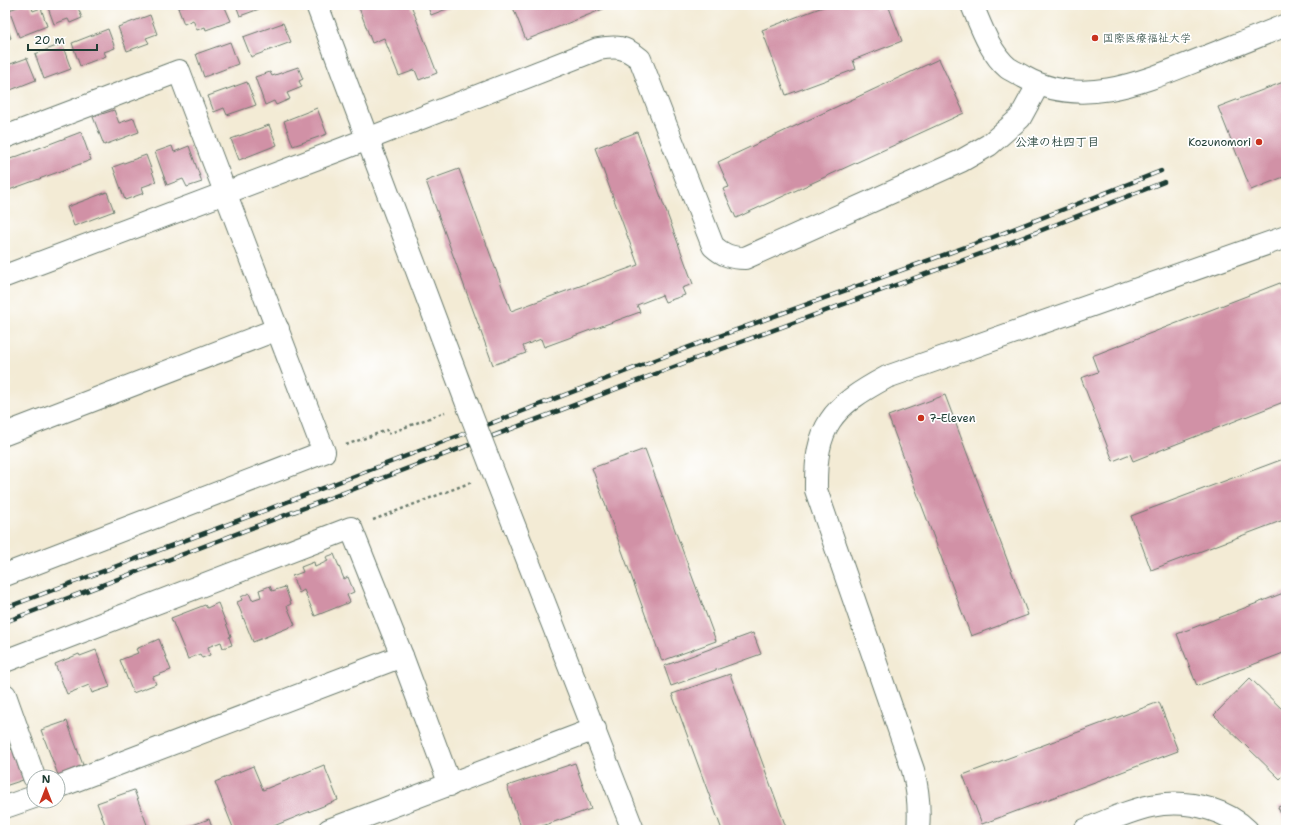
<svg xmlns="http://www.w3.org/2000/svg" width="1291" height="835" viewBox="0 0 1291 835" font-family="'Shantell Sans','Klee One',sans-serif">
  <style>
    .building { fill: #d191a6 }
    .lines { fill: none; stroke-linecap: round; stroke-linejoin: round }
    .minor-casing { stroke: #697a6c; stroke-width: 24 }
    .tertiary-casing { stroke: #697a6c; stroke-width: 24 }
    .path { stroke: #697a6c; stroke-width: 2.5; stroke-dasharray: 3 3; stroke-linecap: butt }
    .minor { stroke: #fff; stroke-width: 22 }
    .tertiary { stroke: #fff; stroke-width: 22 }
    .rail-casing { stroke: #1f3d34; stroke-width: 4.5 }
    .rail { stroke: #fff; stroke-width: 3; stroke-dasharray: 9; stroke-linecap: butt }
    .tertiary-bridge-casing { stroke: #697a6c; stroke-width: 24; stroke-linecap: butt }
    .tertiary-bridge { stroke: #fff; stroke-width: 22 }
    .poi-dot { fill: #c8321e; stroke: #fff; stroke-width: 1.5 }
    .labels { text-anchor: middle; stroke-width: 3.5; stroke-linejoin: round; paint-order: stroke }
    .poi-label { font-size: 11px; fill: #1f3d34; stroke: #fff; text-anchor: start }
    .neighbourhood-label { font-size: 12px; font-weight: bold; fill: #1f3d34; stroke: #fff }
  </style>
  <rect width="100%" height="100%" fill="#fff"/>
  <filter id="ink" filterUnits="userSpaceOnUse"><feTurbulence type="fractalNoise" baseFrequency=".025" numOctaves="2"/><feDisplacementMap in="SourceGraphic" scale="8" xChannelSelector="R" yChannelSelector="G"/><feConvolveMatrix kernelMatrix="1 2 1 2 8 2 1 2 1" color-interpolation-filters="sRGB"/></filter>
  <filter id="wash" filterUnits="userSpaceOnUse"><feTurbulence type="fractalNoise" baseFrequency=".012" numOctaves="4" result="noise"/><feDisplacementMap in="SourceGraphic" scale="16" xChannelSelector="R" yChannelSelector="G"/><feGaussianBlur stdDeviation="0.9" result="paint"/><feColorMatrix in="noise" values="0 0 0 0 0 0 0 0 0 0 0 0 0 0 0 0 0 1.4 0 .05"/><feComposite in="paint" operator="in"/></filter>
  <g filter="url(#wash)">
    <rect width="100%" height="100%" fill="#f3ebd5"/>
    <g id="blocks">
      <g class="building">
        <polygon points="23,5 31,5 33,11 41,8 47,26 19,37 9,10"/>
        <polygon points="47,5 77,5 82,18 70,23 68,19 54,24"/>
        <polygon points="187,5 224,5 231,21 206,30 205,27 197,30 193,20 184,24 178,8"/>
        <polygon points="236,5 270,5 240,16"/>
        <polygon points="358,5 411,5 437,73 419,80 415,70 399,76 384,38 372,43"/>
        <polygon points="427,5 457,5 431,15"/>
        <polygon points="512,5 613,5 526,40"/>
        <polygon points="828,5 874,5 876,9 888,5 902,41 853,60 856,69 786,95 762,30"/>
        <polygon points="150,15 157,34 146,38 149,43 127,51 118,27"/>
        <polygon points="5,22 11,38 5,40"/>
        <polygon points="283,23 291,42 251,57 243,37"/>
        <polygon points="108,29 115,48 104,52 106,56 80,66 72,43"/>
        <polygon points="230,42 238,64 204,77 196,54"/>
        <polygon points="62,44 71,69 44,79 35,54"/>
        <polygon points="27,58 36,80 8,91 5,83 5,66"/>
        <polygon points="939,59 964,113 736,218 723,189 729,187 718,162"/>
        <polygon points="298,67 303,79 299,81 302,87 287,93 290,99 276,105 274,101 265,105 255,77 270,72 272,76"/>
        <polygon points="1286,81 1286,176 1251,190 1218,107"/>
        <polygon points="247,82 256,105 227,115 224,108 214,112 208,96"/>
        <polygon points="317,108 327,134 293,146 284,121"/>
        <polygon points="114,110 119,123 134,118 139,132 104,145 93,117"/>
        <polygon points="269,125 277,145 239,160 231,139"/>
        <polygon points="81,132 91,160 9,190 5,181 5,161"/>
        <polygon points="637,132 693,284 682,288 685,295 665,302 662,295 637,305 640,312 544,347 541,339 523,346 526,353 493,365 426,181 459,169 511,311 638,265 595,148"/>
        <polygon points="172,146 174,152 189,146 202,182 187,187 183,179 167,185 155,152"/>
        <polygon points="146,155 156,182 142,187 144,193 125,200 113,167"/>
        <polygon points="107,192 114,211 74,226 67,207"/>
        <polygon points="1280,283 1286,300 1286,401 1133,461 1130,454 1113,461 1081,378 1098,372 1092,356"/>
        <polygon points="945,395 1028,615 971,636 888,416"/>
        <polygon points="645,449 716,641 662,661 592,468"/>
        <polygon points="1286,458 1286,519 1151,570 1131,516"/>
        <polygon points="334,554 344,579 348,577 354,592 347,595 350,602 315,616 304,590 299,593 292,576 303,572 301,567 314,562 315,567 328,561 326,557"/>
        <polygon points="270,586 272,591 285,587 291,604 287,606 295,625 253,642 237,602 242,600 241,597 249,593 252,600 261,597 259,590"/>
        <polygon points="1286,592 1286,652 1197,686 1177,634"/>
        <polygon points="218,603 231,636 229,637 232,645 223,648 221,642 208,647 210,655 202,658 200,654 188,659 171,618 205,605 207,608"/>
        <polygon points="753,633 761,654 671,686 664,666"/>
        <polygon points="159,639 171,670 153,677 156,684 133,693 120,660 138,653 136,649"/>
        <polygon points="96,650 110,687 92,693 89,685 67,694 55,664 79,654 80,656"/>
        <polygon points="730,674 787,830 722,830 672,694"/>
        <polygon points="1250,678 1286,713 1286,773 1280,779 1214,715"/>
        <polygon points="1159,702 1178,751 982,824 963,775"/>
        <polygon points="67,721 83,765 58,775 41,730"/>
        <polygon points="12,749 23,780 5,786 5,752"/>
        <polygon points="575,763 591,809 531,830 522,830 507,786"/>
        <polygon points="324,765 338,800 264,830 234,830 215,782 253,766 263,790"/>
        <polygon points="134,790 149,830 107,830 97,803"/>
        <polygon points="1286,804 1286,827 1278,807"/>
        <polygon points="209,819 213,830 179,830"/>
        <polygon points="1165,827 1189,827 1196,830 1158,830"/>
      </g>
    </g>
  </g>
  <g filter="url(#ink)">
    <use href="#blocks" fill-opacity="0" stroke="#697a6c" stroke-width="1"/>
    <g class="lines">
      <defs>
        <g id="minor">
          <polyline points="5,137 179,71 324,452 5,575"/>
          <path d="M 5,276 L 342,149 L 598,49 C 617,46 624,46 640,59 L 713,246 C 723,255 731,258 745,258 L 961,161 L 989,145 L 1020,118 L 1038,85"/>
          <polyline points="5,434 278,329"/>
          <polyline points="5,661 351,528 402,656"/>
          <polyline points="5,695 34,777"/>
          <polyline points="58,787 402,656 450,785"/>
          <polyline points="5,807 34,797"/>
          <polyline points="329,830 595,729"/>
          <path d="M 1085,830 C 1128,812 1162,794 1210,809 C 1223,813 1237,820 1247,830"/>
        </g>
        <g id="tertiary">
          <polyline points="317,5 469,409"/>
          <path d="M 972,5 C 981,26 990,53 1008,68 C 1013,71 1019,74 1024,77 C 1081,109 1143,82 1198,60 C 1228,48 1257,37 1286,25"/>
          <polyline points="491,466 633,830"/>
          <path d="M 918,830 C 920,809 918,790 913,770 L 816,490 C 815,426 831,407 887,377 L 1286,237"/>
        </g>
      </defs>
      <use href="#minor" class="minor-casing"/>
      <use href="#tertiary" class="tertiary-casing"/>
      <g class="path">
        <polyline points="346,445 387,430 388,434 445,412"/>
        <polyline points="373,520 472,482"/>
      </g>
      <use href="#minor" class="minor"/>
      <use href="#tertiary" class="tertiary"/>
      <defs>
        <g id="rail">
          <polyline points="5,608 266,510 689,347 993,237 1161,171"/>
          <polyline points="5,622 692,360 991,250 1164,182"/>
        </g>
      </defs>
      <use href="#rail" class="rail-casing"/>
      <use href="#rail" class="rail"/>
      <defs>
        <polyline id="tertiary-bridge" points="469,409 491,466"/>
      </defs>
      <use href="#tertiary-bridge" class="tertiary-bridge-casing"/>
      <use href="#tertiary-bridge" class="tertiary-bridge"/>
    </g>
  </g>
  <g class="poi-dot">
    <circle cx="1095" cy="38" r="4"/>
    <circle cx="1259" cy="142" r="4"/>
    <circle cx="921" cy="418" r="4"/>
  </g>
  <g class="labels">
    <g class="poi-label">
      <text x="1103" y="42">国際医療福祉大学</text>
      <text x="1251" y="146" text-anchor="end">Kozunomori</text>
      <text x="929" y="422">7-Eleven</text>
    </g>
    <g class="neighbourhood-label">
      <text x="1057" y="146">公津の杜四丁目</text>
    </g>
  </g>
  <rect width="1291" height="835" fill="none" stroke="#fff" stroke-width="20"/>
  <g transform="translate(46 789)"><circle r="19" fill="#ffffff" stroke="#a5b1ae"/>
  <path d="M0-3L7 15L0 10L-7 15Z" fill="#c8321e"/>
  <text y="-6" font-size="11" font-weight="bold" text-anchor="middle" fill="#1f3d34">N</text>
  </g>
  <path d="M28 44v6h69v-6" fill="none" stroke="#1f3d34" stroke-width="2"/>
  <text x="34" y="44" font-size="12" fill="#1f3d34" stroke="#ffffff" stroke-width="3" paint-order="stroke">20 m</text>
</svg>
